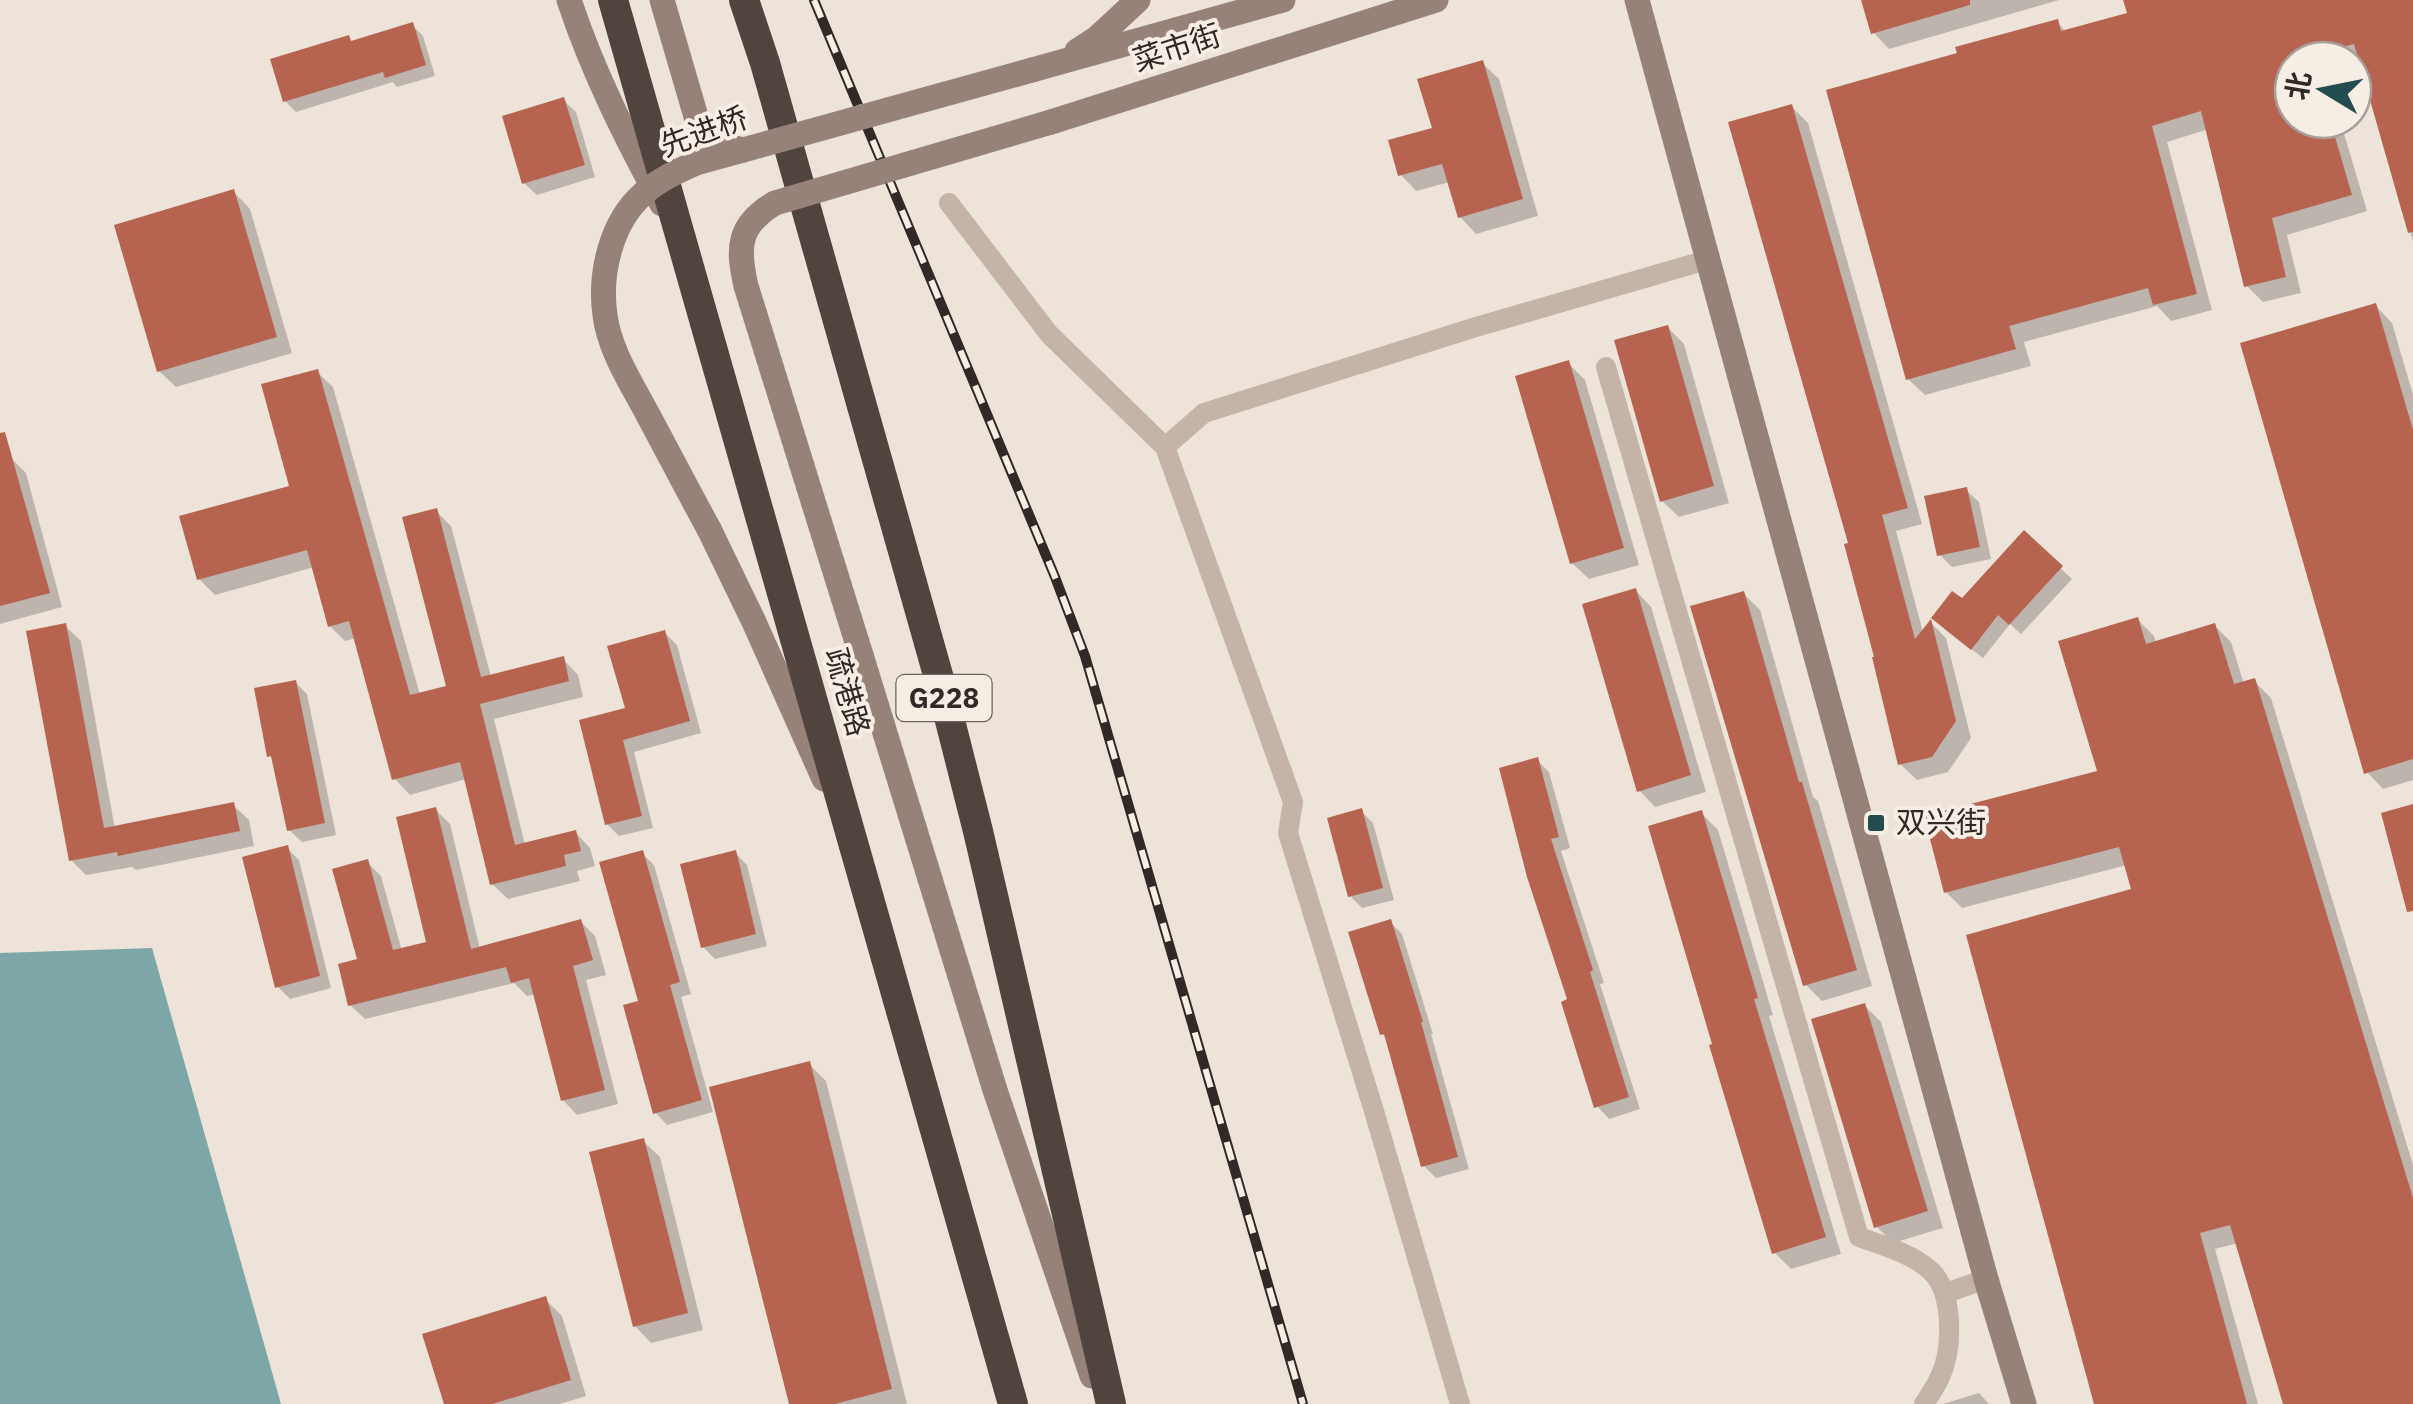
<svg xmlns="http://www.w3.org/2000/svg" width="2413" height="1404" viewBox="0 0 2413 1404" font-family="'IBM Plex Sans','Noto Sans SC',sans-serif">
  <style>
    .water { fill: #7ca7a6 }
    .shadow { fill: #0003 }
    .building { fill: #b6634f }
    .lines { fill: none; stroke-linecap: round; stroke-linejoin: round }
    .street { stroke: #c4b3a7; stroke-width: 20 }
    .secondary { stroke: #978279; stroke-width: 25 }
    .highway { stroke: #51443f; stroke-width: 30 }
    .rail-casing { stroke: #312926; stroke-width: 10 }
    .rail { stroke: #f6ede5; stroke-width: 6; stroke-dasharray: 19; stroke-linecap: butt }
    .secondary-bridge { stroke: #978279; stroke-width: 25 }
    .poi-dot { fill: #224c4d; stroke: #f6ede5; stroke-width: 4 }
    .labels { text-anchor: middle; stroke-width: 8; stroke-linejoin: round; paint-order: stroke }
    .shield { fill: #f6ede5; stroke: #6c645f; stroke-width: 2.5 }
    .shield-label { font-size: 28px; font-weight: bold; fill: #312926 }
    .street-label { font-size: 30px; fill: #312926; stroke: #f6ede5 }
    .poi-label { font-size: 30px; fill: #312926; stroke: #f6ede5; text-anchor: start }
  </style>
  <rect width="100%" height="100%" fill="#ede3d9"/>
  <polygon class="water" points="152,948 281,1404 0,1404 0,953"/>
  <g class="shadow">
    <polygon points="1864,0 2059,0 1889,49 1873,32"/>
    <polygon points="2125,0 2413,0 2413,241 2362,62 2353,65 2353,60 2293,60 2293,120 2340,120 2367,211 2287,235 2301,293 2263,302 2247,286 2209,129 2167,142 2212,310 2171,321 2157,306 2024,342 2031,366 1925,395 1908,379 1960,55 2057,22 2066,32 2130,15"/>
    <polygon points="412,25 423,36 435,76 397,87 393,82 296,112 285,101 348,38 354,43"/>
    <polygon points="1482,63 1499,79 1538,216 1476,234 1460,217 1450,182 1416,191 1400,174"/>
    <polygon points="563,100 576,112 595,177 537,195 524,183"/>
    <polygon points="1792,107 1808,123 1922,524 1896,531 1923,632 1931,623 1946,638 1971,738 1948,772 1917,780 1900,764 1851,545"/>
    <polygon points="234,192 250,209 292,353 176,387 159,371"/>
    <polygon points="2376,306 2392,323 2413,395 2413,780 2383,789 2367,772"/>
    <polygon points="1667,327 1684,344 1729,503 1679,517 1662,501"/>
    <polygon points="1568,363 1585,380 1639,565 1589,579 1572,563"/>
    <polygon points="317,372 333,387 420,695 449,688 436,511 451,526 491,677 563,659 578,675 583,697 494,719 525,845 575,832 590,848 595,866 577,871 580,881 508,899 492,884 466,779 410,795 395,779 356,638 345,641 330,626 314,567 215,595 199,579 292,488"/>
    <polygon points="11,458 26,473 62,607 0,624 0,461"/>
    <polygon points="1966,490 1979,502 1991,559 1952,567 1940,555"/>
    <polygon points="2024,534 2072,579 2021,634 2010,624 1983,658 1945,629 1962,602"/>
    <polygon points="1635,590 1651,607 1706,792 1655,807 1639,790"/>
    <polygon points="1743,593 1760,610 1813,797 1818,801 1872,986 1822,1001 1805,984"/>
    <polygon points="2137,619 2154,636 2156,643 2215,626 2231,642 2244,684 2254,681 2271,698 2413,1165 2413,1404 2285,1404 2238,1243 2215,1249 2258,1404 2097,1404 2134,891 2127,865 1962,908 1946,892 2100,773"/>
    <polygon points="65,626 81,641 115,829 233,805 249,820 254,846 136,870 132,867 86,875 71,860"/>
    <polygon points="664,632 677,645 701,733 634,752 653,828 619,836 607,824 628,710"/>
    <polygon points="295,682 307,694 336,835 302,842 289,830 274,760 270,756"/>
    <polygon points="1537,760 1549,772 1570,848 1561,851 1604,983 1600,984 1640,1109 1609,1119 1597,1106 1570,1001"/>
    <polygon points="436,810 450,824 480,949 580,921 595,936 606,975 586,980 618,1104 577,1115 563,1100 536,994 527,996 514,983 365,1019 350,1005 360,961 367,862 381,876 402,951 429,944"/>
    <polygon points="1361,811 1373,823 1394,900 1362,908 1350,896"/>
    <polygon points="1701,813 1718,830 1773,1015 1769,1016 1841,1254 1791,1269 1774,1252 1715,1046"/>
    <polygon points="287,848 299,860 331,988 290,999 277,986"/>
    <polygon points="642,853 654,865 691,994 681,997 713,1112 667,1125 655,1112 642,1003"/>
    <polygon points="735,853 747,865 767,946 715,959 703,947"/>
    <polygon points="1390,922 1402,934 1433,1034 1431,1034 1469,1169 1436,1178 1424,1166 1389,1040 1382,1034"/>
    <polygon points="1864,1005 1881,1022 1943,1228 1893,1243 1876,1226"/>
    <polygon points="809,1064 826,1081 907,1404 792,1404"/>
    <polygon points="643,1141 660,1157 703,1330 651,1343 635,1326"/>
    <polygon points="545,1299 562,1316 586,1396 560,1404 446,1404"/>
    <polygon points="1979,1393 1989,1404 1943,1404"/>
  </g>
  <g class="building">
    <polygon points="1861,0 1970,0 1970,5 1871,34"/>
    <polygon points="2123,0 2413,0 2413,232 2408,233 2354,44 2311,56 2312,60 2293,60 2293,120 2330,120 2352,195 2272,218 2286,277 2244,287 2201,111 2152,126 2197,294 2153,305 2148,288 2009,326 2016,349 1906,380 1826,90 1957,53 1955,47 2058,19 2061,31 2127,13"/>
    <polygon points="413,22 426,65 385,78 383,72 283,102 270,59 349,35 351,41"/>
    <polygon points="1483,60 1523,199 1458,218 1442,164 1398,176 1388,140 1432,128 1417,79"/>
    <polygon points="564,97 585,165 522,184 502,116"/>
    <polygon points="1792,104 1908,508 1882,515 1915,639 1931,619 1956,721 1932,757 1898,765 1872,657 1874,657 1844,544 1848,543 1728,122"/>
    <polygon points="234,189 277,337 157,372 114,225"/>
    <polygon points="2376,303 2413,430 2413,759 2364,774 2240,343"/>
    <polygon points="1668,325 1714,486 1660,502 1614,340"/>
    <polygon points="1569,360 1624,548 1570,564 1515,376"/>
    <polygon points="318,369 410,695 446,686 402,517 437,508 481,677 564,656 569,681 480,704 515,845 576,830 581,851 564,855 566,866 490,885 460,762 392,780 349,621 328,627 307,550 197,580 179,516 289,486 261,384"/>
    <polygon points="5,432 50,593 0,606 0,433"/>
    <polygon points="1967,487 1980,547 1937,556 1924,496"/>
    <polygon points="2024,530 2063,566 2009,625 1998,615 1971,650 1931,618 1952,591 1962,598"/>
    <polygon points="1636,588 1691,775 1637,792 1582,604"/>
    <polygon points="1744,591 1799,782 1802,782 1857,970 1803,986 1690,606"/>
    <polygon points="2138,617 2146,644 2215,623 2234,684 2255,678 2413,1198 2413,1404 2283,1404 2230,1225 2200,1233 2247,1404 2094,1404 1966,935 2131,889 2119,847 1944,893 1924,816 2097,771 2058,641"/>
    <polygon points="66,623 104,828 234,802 240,831 118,856 117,852 69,861 26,631"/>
    <polygon points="665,630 690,721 623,740 642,816 605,825 579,720 625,708 607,646"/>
    <polygon points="296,680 325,823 287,831 271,756 267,757 254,688"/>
    <polygon points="1538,757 1559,837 1551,839 1593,970 1590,972 1629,1097 1594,1108 1561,1002 1567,999 1527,877 1499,768"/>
    <polygon points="2413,804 2413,911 2407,912 2381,813"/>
    <polygon points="436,807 471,949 581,919 593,960 573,966 605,1090 561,1101 529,978 511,983 506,967 348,1006 338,964 357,959 332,869 368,859 393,950 426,942 396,817"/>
    <polygon points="1362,808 1383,888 1348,897 1327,818"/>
    <polygon points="1702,810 1758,998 1754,999 1826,1237 1772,1254 1709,1045 1712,1044 1648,826"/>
    <polygon points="288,845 320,976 275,988 242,857"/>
    <polygon points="643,850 680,982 670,985 702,1100 653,1114 623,1005 638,1001 599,862"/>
    <polygon points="736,850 756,934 701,948 680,864"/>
    <polygon points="1391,919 1423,1022 1421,1022 1458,1157 1421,1167 1384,1034 1380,1035 1348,932"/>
    <polygon points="1865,1003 1928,1211 1874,1228 1811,1019"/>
    <polygon points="810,1061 892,1389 835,1404 789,1404 709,1087"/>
    <polygon points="644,1138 688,1313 633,1327 589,1152"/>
    <polygon points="546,1296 571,1380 492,1404 444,1404 422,1334"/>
  </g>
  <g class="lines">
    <g class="street">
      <polyline points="949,203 1049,334 1165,447 1293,802 1288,833 1374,1111 1460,1404"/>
      <path d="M 1606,367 L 1859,1237 C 1882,1245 1913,1254 1931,1271 C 1954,1293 1953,1349 1940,1377 C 1936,1386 1930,1395 1924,1404"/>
      <polyline points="1165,447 1204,413 1476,327 1707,260"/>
      <polyline points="1946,1293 1986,1279"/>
    </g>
    <g class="secondary">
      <path d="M 569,0 C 593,72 626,138 662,204"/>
      <path d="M 662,0 L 697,120 C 710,139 721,145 743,150"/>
      <polyline points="1637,0 1986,1279 2024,1404"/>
      <polyline points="1077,51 1097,38 1138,0"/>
      <polyline points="1032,70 1283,0"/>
      <polyline points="1051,122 1436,0"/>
      <polyline points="709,529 754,622 824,779"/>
      <polyline points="861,655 995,1090 1092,1376"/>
    </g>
    <g class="highway">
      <polyline points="613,0 1013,1404"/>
      <polyline points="744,0 765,63 942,689 978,831 1111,1404"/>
    </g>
    <defs>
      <polyline id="rail" points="814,0 1055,577 1085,656 1303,1404"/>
    </defs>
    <use href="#rail" class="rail-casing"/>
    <use href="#rail" class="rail"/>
    <g class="secondary-bridge">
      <path d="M 709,529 C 688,491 668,452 647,413 C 631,383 609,349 605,315 C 599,274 611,222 643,194 C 658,180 678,171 696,163 L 1032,70"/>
      <path d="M 861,655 L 746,286 C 737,247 738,225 775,203 L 1051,122"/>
    </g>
  </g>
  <rect class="poi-dot" x="1866" y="813" width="20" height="20" rx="5"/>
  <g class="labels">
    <rect class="shield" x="896.5" y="675" width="95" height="46" rx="8"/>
    <g class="shield-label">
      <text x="944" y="708">G228</text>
    </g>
    <g class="street-label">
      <text transform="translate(1177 48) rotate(-18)" y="10">菜市街</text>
      <text transform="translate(704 132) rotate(-20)" y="10">先进桥</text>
      <text transform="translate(847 692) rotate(74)" y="10">疏港路</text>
    </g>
    <g class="poi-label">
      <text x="1896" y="833">双兴街</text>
    </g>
  </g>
  <g transform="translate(2323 90) rotate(280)"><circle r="48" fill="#f6ede5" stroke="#a79f99" stroke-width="2.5"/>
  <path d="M0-8L18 38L0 25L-18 38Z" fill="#224c4d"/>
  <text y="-15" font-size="28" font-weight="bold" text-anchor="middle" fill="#312926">北</text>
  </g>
</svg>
